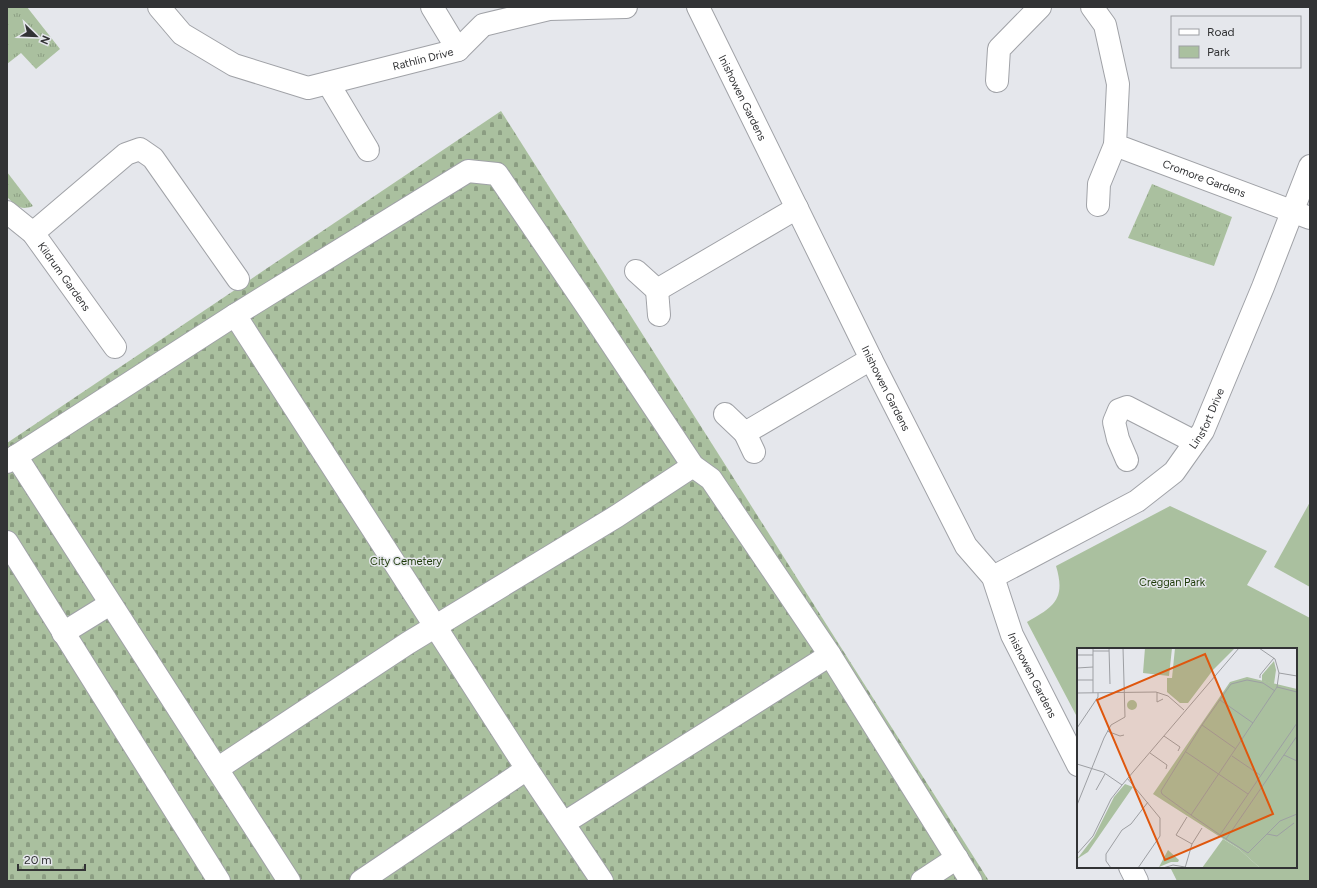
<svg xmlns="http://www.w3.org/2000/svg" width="1317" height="888" viewBox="0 0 1317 888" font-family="Figtree,sans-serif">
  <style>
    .grass { fill: url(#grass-tufts) }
    .cemetery { fill: url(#cemetery-stones) }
    .green { fill: #aac09f }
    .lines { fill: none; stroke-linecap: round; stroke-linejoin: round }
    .minor-casing { stroke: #a0a2a7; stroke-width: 24 }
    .minor { stroke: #fff; stroke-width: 22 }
    .labels { text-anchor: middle; stroke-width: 3; stroke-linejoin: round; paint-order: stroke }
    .street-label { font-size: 11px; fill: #323335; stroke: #e5e7ec }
    .park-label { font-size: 11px; fill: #1d3a08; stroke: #e5e7ec }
    .inset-road { fill: none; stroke: #9d9fa3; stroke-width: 1 }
    .view { fill: #df570e; fill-opacity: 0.15; stroke: #df570e; stroke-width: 2 }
    .inset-edge { fill: none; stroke: #323335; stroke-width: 2 }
  </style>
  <defs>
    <pattern id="grass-tufts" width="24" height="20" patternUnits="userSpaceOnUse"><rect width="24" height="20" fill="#aac09f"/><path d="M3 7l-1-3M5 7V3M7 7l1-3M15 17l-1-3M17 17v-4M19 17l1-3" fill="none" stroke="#8b9d82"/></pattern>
    <pattern id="cemetery-stones" width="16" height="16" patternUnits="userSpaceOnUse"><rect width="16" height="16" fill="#aac09f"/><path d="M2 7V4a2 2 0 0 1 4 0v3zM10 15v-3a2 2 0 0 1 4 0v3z" fill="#8b9d82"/></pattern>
  </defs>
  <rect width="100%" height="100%" fill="#e5e7ec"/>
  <g class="grass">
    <polygon points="7,7 27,7 60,49 36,69 21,53 7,64"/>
    <path d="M 7,172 L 33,206 C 21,211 16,206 7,197 Z"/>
    <polygon points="1152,184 1232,217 1214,266 1128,238"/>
  </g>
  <polygon class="cemetery" points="501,111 989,881 7,881 7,443"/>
  <g class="green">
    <polygon points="1310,502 1310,587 1274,567"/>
    <path d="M 1170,506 L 1267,551 L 1247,585 L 1310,618 L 1310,881 L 1177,881 L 1170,867 L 1296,867 L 1296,649 L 1078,649 L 1078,715 L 1076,715 L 1027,622 C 1054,607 1066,599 1056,566 Z"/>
  </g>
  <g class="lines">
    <defs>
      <g id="minor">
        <path id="s1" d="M 159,7 L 182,34 L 234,65 L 308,88 L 458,50 L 483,25 L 549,9 L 626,7"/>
        <polyline points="432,7 458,50"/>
        <path id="s2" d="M 698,7 L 871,359 L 966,546 L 993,577 L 1012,635 L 1078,765"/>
        <path id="s3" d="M 1092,7 L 1105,25 L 1118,84 L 1115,145 L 1310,218"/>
        <polyline points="997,81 999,49 1040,7"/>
        <polyline points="328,83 368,150"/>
        <polyline points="1098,205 1099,184 1115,145"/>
        <path id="s4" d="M 7,212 L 33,233 L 115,347"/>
        <polyline points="33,233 126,154 140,149 153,158 238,279"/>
        <polyline points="636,271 657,290 797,208"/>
        <polyline points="657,290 659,315"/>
        <polyline points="235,315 468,171 497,174 590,311 693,466 711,479 830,655 971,881"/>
        <polyline points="725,414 745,433 871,359"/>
        <polyline points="745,433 754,452"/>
        <polyline points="16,456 289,881"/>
        <polyline points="1127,460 1118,439 1114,422 1119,410 1127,407 1195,442"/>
        <polyline points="7,462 235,315 527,769 602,881"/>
        <polyline points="7,542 219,881"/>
        <path id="s5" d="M 993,577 L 1137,501 L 1174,472 L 1203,431 L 1263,287 L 1310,166"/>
        <polyline points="63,633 110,604"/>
        <polyline points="217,769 408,643 617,516 693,466"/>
        <polyline points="564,823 830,655"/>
        <polyline points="1130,867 1137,881"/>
        <polyline points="361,881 527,769"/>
        <polyline points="922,881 957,858"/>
      </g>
    </defs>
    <use href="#minor" class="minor-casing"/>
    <use href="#minor" class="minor"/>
  </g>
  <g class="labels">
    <g class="street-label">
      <text dy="4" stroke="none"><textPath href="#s1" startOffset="292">Rathlin Drive</textPath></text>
      <text dy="4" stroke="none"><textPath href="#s2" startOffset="101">Inishowen Gardens</textPath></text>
      <text dy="4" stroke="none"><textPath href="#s3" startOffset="239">Cromore Gardens</textPath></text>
      <text dy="4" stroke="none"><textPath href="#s4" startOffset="87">Kildrum Gardens</textPath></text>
      <text dy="4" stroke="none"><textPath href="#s2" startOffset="425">Inishowen Gardens</textPath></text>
      <text dy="4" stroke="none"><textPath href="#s5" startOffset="273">Linsfort Drive</textPath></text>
      <text dy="4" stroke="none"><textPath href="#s2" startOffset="749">Inishowen Gardens</textPath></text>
    </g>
    <g class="park-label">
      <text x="406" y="565">City Cemetery</text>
      <text x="1172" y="586">Creggan Park</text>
    </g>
  </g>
  <g transform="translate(1077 648)">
    <rect width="220" height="220" fill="#e5e7ec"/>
    <path d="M 197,13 L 199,22 L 197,36 L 185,33 L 185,27 ZM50 57a5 5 0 1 1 10 0a5 5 0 1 1-10 0ZM 48,136 L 56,139 L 11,204 L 0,211 L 17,189 L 37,149 ZM 91,202 L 102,212 L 101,214 L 94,214 L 82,219 Z" fill="#aac09f"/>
    <path d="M 146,191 L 162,201 L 183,220 L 125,220 Z" fill="#aac09f"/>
    <path d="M 170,29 L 220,41 L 220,220 L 183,220 L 162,201 L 76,146 L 153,34 Z" fill="#aac09f"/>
    <path d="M 68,0 L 95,0 L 92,28 L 66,25 ZM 98,0 L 158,0 L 136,22 L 111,55 L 103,55 L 90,44 L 90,30 L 95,30 Z" fill="#aac09f"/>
    <path class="inset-road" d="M 16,0 L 16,45M 32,0 L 33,36M 182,0 L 198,11 L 202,25 L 200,39 L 114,167 L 149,191 L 220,88M 16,3 L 32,3M 0,7 L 16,7M 0,20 L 16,19M 202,25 L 220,28M 183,30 L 183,27 L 197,10M 0,32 L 16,32M 200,39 L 220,44M 80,44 L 80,54 L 86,51M 0,45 L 79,44 L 91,48 L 107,62M 143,52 L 176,75M 125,77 L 159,101M 0,80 L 21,49 L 21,45M 30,83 L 43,88 L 47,87M 87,88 L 103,99 L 101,103M 109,104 L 171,146M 73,105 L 90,117 L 89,121M 207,107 L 220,113M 155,108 L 183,127M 0,116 L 26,124 L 45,137M 50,130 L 83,170 L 83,188 L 61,220M 19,142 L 28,126M 0,157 L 27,90 L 34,77 L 48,69 L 46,0M 114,167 L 85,146 L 84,143 L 125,77 L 154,36 L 170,32 L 186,35 L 198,43M 110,169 L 99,187 L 115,196M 190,186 L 200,188 L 217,175M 143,187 L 220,75M 149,191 L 171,205 L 203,173 L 220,166M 0,206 L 16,188 L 34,151 L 45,137 L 162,0M 34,220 L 29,213 L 29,206 L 45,182 L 54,176 L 71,154M 86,220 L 96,217 L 108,219M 108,220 L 115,196 L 125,180"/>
    <path class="view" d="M 128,6 L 196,166 L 88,212 L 20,52 Z"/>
    <rect width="220" height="220" class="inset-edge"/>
  </g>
  <rect width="1317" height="888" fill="none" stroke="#323335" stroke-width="16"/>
  <rect x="1171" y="16" width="130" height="52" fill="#e5e7ec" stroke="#9d9fa3"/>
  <rect x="1179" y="29" width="20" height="6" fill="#ffffff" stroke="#9d9fa3"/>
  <text x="1207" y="36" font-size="12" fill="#323335">Road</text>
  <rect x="1179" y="46" width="20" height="12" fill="#aac09f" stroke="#9d9fa3"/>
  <text x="1207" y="56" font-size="12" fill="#323335">Park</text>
  <g transform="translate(36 36) rotate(113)" stroke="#e5e7ec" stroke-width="3" paint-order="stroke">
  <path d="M0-3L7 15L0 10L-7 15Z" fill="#323335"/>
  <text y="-6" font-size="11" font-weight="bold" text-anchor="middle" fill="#323335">N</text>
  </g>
  <path d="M18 864v6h67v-6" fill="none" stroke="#323335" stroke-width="2"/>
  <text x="24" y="864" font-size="12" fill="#323335" stroke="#e5e7ec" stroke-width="3" paint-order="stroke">20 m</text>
</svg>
